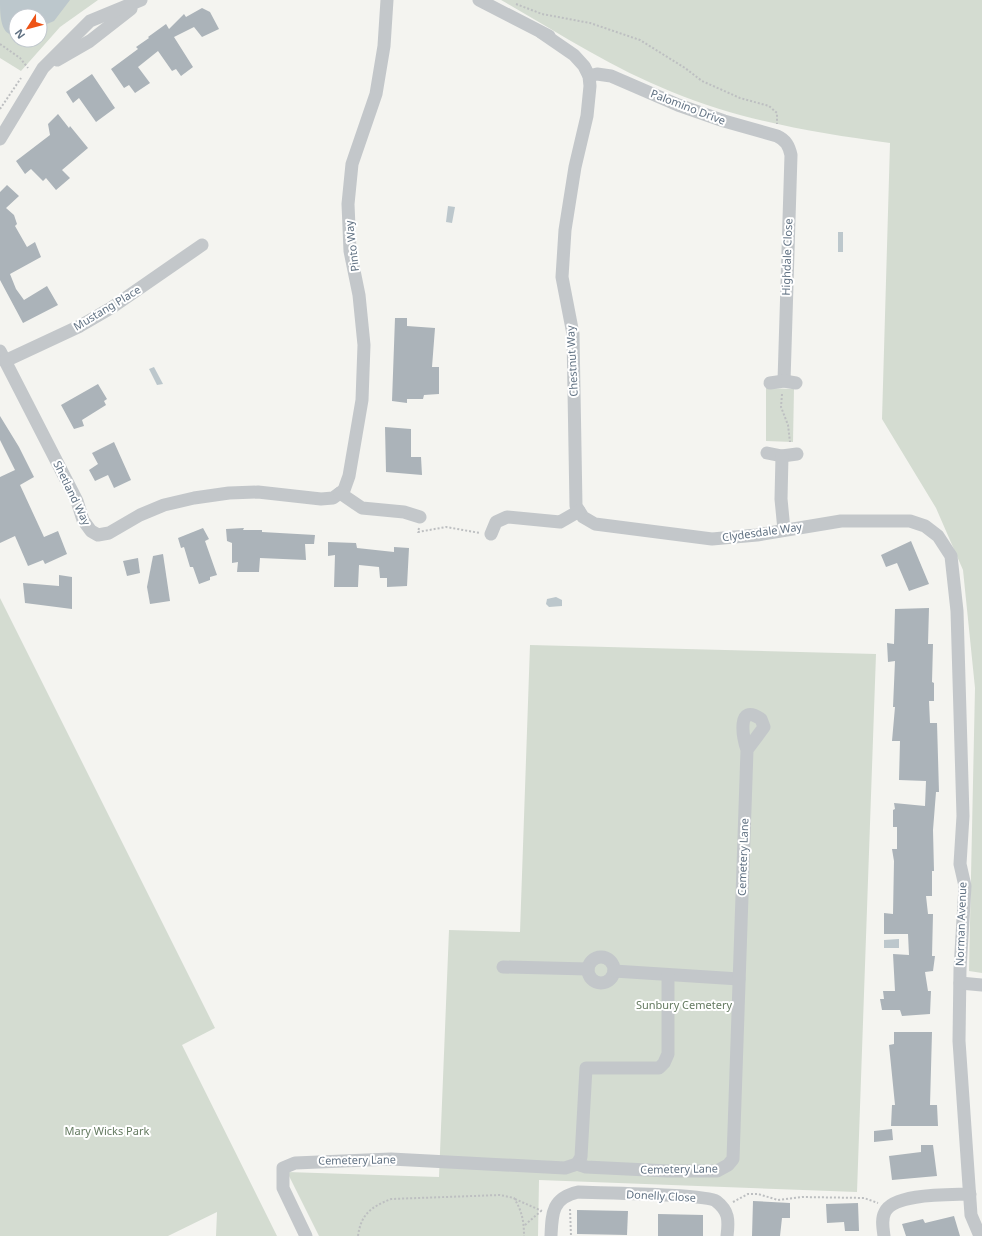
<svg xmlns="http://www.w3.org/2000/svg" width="982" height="1236" viewBox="0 0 982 1236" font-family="'Noto Sans',sans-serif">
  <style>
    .green { fill: #d4dcd1; fill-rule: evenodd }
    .water { fill: #bcc7cc }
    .building { fill: #abb3b9 }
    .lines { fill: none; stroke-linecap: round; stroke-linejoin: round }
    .path { stroke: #bdbfc1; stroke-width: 2; stroke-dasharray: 2 2; stroke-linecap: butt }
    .street { stroke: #c3c7ca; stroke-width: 13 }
    .labels { text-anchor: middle; stroke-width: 4; stroke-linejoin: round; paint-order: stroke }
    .street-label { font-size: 11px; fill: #617283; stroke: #fff }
    .park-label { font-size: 11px; fill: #647a60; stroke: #fff }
  </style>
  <rect width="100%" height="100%" fill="#f4f4f0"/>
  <g class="green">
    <path d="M 0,0 L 98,0 L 60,27 L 21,71 L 0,58 ZM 16,16 L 40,16 L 40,40 L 16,40 Z"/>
    <path d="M 501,0 L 982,0 L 982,973 L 969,971 L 975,688 L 963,570 L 936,508 L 882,419 L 890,143 C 815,133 743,121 672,92 C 612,68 557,32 501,0 Z"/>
    <polygon points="766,388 794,389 793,442 766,441"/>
    <polygon points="0,598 215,1028 182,1045 277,1236 216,1236 217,1212 168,1236 0,1236"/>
    <polygon points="530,645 876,654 857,1192 539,1180 538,1236 319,1236 287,1172 439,1177 449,930 520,932"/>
  </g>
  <g class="water">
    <path d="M 0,0 L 70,0 L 54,21 L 40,27 L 40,16 L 16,16 L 16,34 C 0,38 0,13 0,0 Z"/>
    <polygon points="448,206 455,207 452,223 446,222"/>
    <rect x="838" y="232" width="5" height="20"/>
    <polygon points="154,367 163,384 157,385 149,369"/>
    <polygon points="556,597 562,600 562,606 549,607 546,604 547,599"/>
    <polygon points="899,939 899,948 884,948 884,940"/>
  </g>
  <g class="building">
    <polygon points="202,8 210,12 219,29 202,37 194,27 174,37 193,67 181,76 176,69 172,71 158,51 138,67 150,83 135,93 129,85 124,88 111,69 138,49 136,47 149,38 148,37 166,24 169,29 184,14 186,17"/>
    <polygon points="92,74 115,108 96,122 79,98 73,103 66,92"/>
    <polygon points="58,114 69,128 70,126 88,148 62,170 70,178 56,190 46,178 43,181 31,169 25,174 16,161 50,135 48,124"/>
    <polygon points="7,185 19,196 6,208 14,215 17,224 15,226 27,247 35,242 41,257 10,274 16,289 24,300 47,286 58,305 23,323 0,280 0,192"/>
    <polygon points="395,318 407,318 407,326 435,328 432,367 439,367 439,394 424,395 423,399 407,399 407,403 392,401"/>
    <polygon points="98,384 107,399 104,401 106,405 82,420 84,426 74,429 61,405"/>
    <polygon points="0,416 19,447 34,477 20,485 44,537 58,531 67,554 45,564 43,560 28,566 15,536 0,543 0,477 15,470 0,440"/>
    <polygon points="385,427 411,429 411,457 421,457 422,475 386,472"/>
    <polygon points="114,442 131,480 114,488 108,475 95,481 89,470 98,464 92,453"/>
    <polygon points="203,528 209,539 205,541 217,575 210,577 210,580 199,584 193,567 190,567 184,547 181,548 178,538"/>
    <polygon points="244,528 243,530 262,530 262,532 315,535 314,544 305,544 306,560 260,558 259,572 237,572 238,562 232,563 232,543 227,541 226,529"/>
    <polygon points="911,541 929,584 909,591 897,563 886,567 881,555"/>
    <polygon points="328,542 356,543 357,548 394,552 394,547 409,548 407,586 387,587 387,578 380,578 379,567 359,565 358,587 334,587 335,555 328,556"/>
    <polygon points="163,554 170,601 150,604 147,587 153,556"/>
    <polygon points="138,558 140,573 127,576 123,561"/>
    <polygon points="59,575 72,577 72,609 25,603 23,583 59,586"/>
    <polygon points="929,608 928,644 933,644 932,682 934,683 934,701 929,701 930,723 937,723 939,792 936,792 933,830 934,871 932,871 932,896 926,896 928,914 933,914 932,956 935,956 933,971 925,972 928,991 931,991 930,1014 902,1016 900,1010 882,1010 880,999 884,999 883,991 895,991 893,954 909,955 908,934 884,934 884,913 893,914 894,861 892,849 897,849 897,827 893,827 893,810 895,809 894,803 925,806 926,781 899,780 900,741 892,741 895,707 893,707 895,661 888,662 887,643 894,644 895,609"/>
    <polygon points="894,1032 932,1032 930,1105 937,1105 938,1126 891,1126 892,1105 895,1105 889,1045 894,1044"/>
    <polygon points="892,1129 893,1140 874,1142 874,1131"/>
    <polygon points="921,1145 933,1145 937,1176 892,1180 889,1156 921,1152"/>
    <polygon points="753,1201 790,1203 790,1218 782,1218 780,1236 752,1236"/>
    <polygon points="858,1203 859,1231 845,1231 844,1222 827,1223 826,1204"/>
    <polygon points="577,1210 628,1211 627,1235 577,1234"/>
    <polygon points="658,1214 703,1215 703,1236 658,1236"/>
    <polygon points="954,1216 960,1236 906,1236 902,1224 923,1219 925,1223"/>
  </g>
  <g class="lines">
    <g class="path">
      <polyline points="516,4 542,14 590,23 640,40 685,68 702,81 740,98 769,106 777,113 777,124"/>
      <polyline points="0,44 20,58 28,68"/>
      <polyline points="0,109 21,78"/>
      <polyline points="782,394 781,407 788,425 790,442"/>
      <polyline points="419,528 418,532 446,527 480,533"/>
      <polyline points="515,1199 542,1211"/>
      <polyline points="733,1202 748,1194 758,1194 778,1200 802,1197 864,1198 878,1203"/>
      <polyline points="570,1209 571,1236"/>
      <polyline points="525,1225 541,1211"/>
      <path d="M 358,1236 C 361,1214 371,1207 391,1199 L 500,1195 L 514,1198 C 522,1211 524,1221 524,1236"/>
    </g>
    <g class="street">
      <polyline points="479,0 549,36"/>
      <polyline points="542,33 574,55 584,66 589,76 590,86 587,116 575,167 565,230 562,277 573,334 576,506 583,517 595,524 712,539 757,535 841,521 910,521 925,526 938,536 951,556 957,611 963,816 960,864 965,886 960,969 959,1041 971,1215 980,1236"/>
      <polyline points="57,60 90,41 131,9"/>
      <path d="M 589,76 L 597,74 L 611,76 L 678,105 L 724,121 L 777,136 C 786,140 789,146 791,155 L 784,381"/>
      <polyline points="0,139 43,68 90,21 141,0"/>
      <polyline points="0,351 77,501 83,520 91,531 98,535 109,533 140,515 164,505 194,498 229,493 258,492 321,499 333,498 344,490 349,476 362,400 364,345 359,295 350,251 348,204 352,164 376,94 384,46 387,0"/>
      <polyline points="5,361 80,326 111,308 202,245"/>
      <polyline points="770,383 784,381 796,383"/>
      <polyline points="767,453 782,456 797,454"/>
      <polyline points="782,456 781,499 784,530"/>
      <polyline points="340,493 362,508 404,512 420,517"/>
      <polyline points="491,534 496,522 507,517 560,522 579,511"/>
      <circle cx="601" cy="970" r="13"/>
      <polyline points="503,967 588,969"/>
      <polyline points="614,971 739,979"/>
      <polyline points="960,983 982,985"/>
      <polyline points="577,1164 581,1157 586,1068 659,1068 664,1063 668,1054 668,975"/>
      <path d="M 306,1236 L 283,1188 L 283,1168 L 295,1163 L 391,1159 L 565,1168 L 577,1164 L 586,1167 L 668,1171 L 717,1171 L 728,1165 L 733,1159 L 747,750 C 743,738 736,702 761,719 L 764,727 L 747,750"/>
      <path d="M 551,1236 C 552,1213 552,1198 578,1192 C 597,1193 706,1194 716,1201 C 729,1211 729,1220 727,1236"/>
      <path d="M 884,1236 C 883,1228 881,1219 885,1212 C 894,1193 950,1195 970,1194"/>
    </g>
  </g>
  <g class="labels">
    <g class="street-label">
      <text transform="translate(688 107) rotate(21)" y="4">Palomino Drive</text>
      <text transform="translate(352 246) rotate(-97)" y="4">Pinto Way</text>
      <text transform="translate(787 257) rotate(-88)" y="4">Highdale Close</text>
      <text transform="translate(107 308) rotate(-31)" y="4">Mustang Place</text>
      <text transform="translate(572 361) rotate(-93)" y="4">Chestnut Way</text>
      <text transform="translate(72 493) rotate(64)" y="4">Shetland Way</text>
      <text transform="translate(762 532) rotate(-8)" y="4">Clydesdale Way</text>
      <text transform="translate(743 857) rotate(-88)" y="4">Cemetery Lane</text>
      <text transform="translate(961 924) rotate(-88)" y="4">Norman Avenue</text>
      <text transform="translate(357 1160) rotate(-1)" y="4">Cemetery Lane</text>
      <text transform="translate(679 1169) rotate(-1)" y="4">Cemetery Lane</text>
      <text transform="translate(661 1196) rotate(3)" y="4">Donelly Close</text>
    </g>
    <g class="park-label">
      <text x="684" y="1009">Sunbury Cemetery</text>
      <text x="107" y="1135">Mary Wicks Park</text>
    </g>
  </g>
  <g transform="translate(28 28) rotate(234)"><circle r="19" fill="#ffffff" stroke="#c0c7cd"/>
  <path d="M0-3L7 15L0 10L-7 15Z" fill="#ee5316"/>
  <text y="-6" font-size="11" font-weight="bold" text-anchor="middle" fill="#617283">N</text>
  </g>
</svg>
